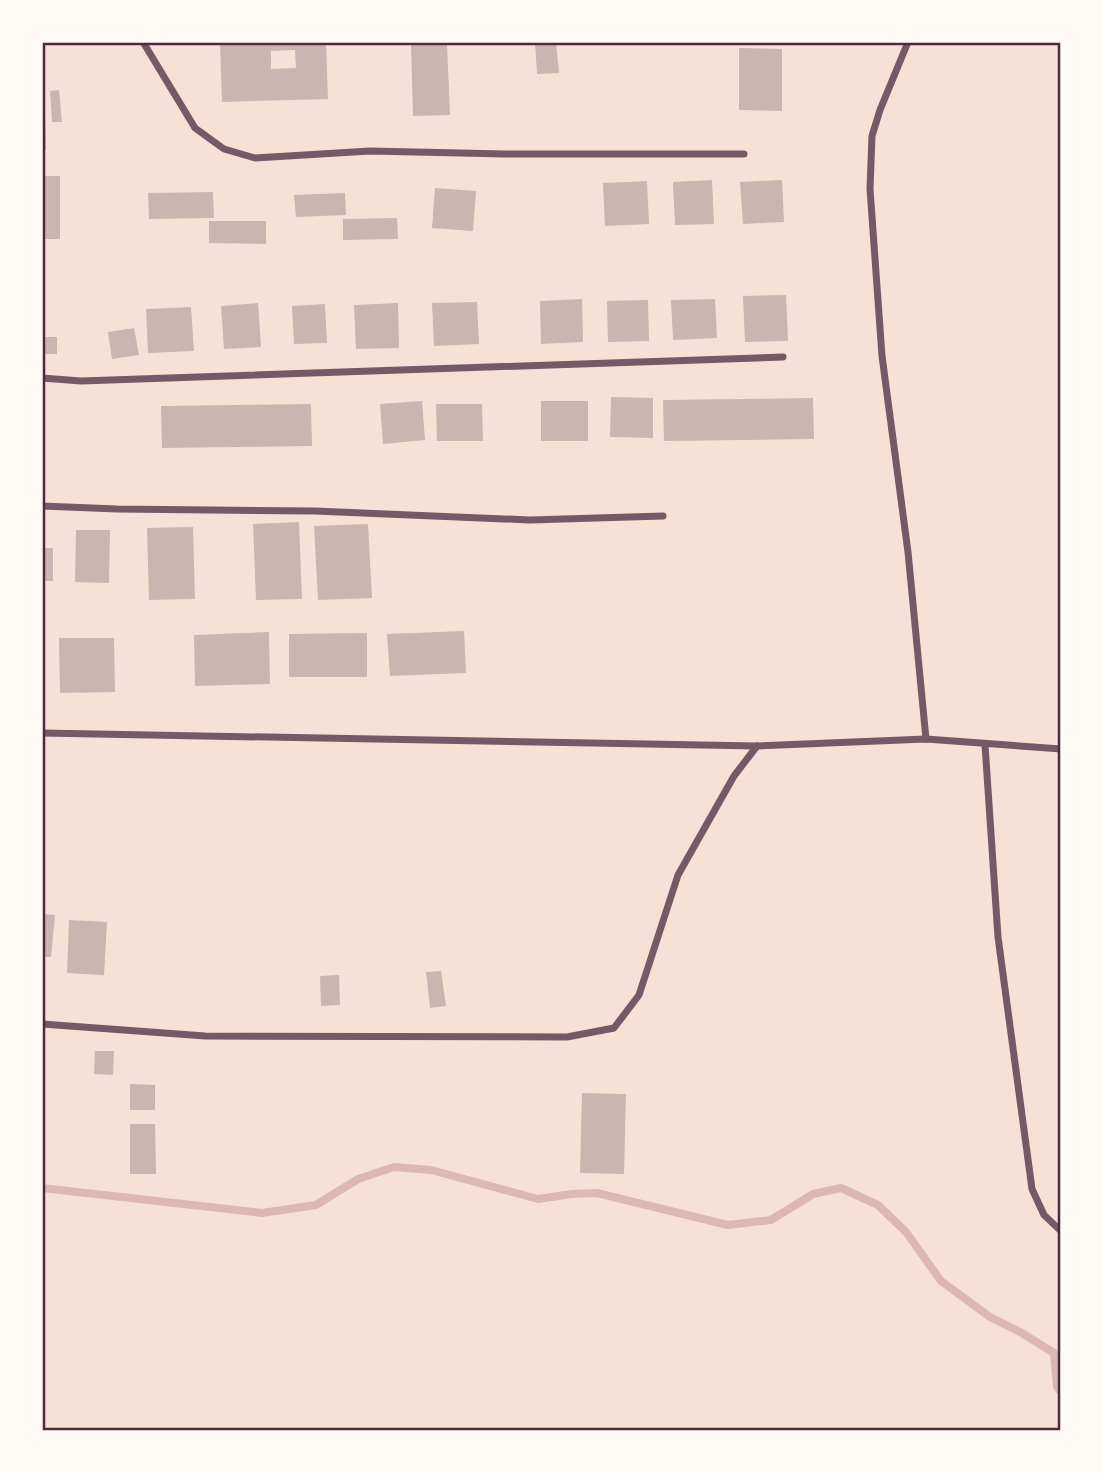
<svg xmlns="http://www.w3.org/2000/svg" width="1103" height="1473" viewBox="0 0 1103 1473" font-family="Helvetica,sans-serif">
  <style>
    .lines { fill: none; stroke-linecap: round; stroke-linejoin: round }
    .stream { stroke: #dcb8b0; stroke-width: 8 }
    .building { fill: #ccb4b1; fill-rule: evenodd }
    .minor { stroke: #755966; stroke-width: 7 }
    .neatline { fill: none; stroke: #4a2c40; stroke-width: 2.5 }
  </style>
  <rect width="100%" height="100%" fill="#f7e1d7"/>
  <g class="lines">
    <polyline class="stream" points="42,1188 262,1213 316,1205 358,1179 394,1167 431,1170 538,1199 572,1194 597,1193 728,1225 771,1220 813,1194 841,1188 878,1205 906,1232 941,1281 990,1317 1022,1333 1054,1353 1057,1387 1061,1392"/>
  </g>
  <g class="building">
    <path d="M 220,42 L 326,42 L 328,99 L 222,102 ZM 295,50 L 296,68 L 271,69 L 271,51 Z"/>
    <polygon points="411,42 447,42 450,115 413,116"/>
    <polygon points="535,42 556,42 559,73 537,74"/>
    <polygon points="739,48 782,49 782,111 739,110"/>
    <polygon points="59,90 62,122 52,122 50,91"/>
    <polygon points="42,112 45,112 46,150 42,150"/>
    <rect x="42" y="176" width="18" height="63"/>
    <polygon points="712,180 714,224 675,225 673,182"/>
    <polygon points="782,180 784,222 743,224 740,182"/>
    <polygon points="647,181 649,224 605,226 603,183"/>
    <polygon points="435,188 476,191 473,231 432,228"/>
    <polygon points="213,192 214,218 149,219 148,193"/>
    <polygon points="345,193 346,215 296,217 294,195"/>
    <polygon points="397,218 398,239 343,240 343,219"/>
    <polygon points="209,221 266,221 266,244 209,243"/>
    <polygon points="786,295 788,341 745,342 743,296"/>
    <polygon points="582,299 583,342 541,344 540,301"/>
    <polygon points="715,299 717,338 673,340 671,300"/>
    <polygon points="648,300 649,341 608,342 607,301"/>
    <polygon points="477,302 479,344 434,346 432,303"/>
    <polygon points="258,303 261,347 224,349 221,306"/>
    <polygon points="398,303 399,348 356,349 354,305"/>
    <polygon points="325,304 327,343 294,344 292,306"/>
    <polygon points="191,307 194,351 148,353 146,309"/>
    <polygon points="134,328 139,355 112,359 108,332"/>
    <rect x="42" y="337" width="15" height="17"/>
    <polygon points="611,397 653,398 653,438 610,437"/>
    <polygon points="813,398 814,439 664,441 663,400"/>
    <polygon points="422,401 425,440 383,444 380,404"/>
    <rect x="541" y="401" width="47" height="40"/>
    <polygon points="311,404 312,446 162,448 161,406"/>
    <polygon points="436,404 482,404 483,441 437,441"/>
    <polygon points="299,522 302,599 256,600 253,524"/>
    <polygon points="368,524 372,598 318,600 314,526"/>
    <polygon points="193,527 195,599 149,600 147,528"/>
    <polygon points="76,530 110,530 109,583 75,582"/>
    <rect x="42" y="548" width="11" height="33"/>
    <polygon points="464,631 466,673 390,676 387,634"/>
    <polygon points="269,632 270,684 195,686 194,635"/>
    <polygon points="367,633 367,677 289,677 289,634"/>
    <polygon points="59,638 114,638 115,692 60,693"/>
    <polygon points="42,914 55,915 51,957 42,957"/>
    <polygon points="69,920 107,922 104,975 67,973"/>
    <polygon points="441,971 446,1006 430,1008 426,972"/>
    <polygon points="339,975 340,1005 321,1006 320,976"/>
    <polygon points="95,1051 114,1051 113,1075 94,1074"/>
    <polygon points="130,1084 155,1085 155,1110 130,1110"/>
    <polygon points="582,1093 626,1094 624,1174 580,1173"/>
    <polygon points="130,1124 155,1124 156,1174 130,1174"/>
  </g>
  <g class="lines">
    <g class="minor">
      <polyline points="143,42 195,128 224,149 255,158 370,151 505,154 744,154"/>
      <polyline points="908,42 880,110 872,136 870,189 882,356 908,552 926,739"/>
      <polyline points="42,378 81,381 783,357"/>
      <polyline points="42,506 117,509 315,511 530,520 663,516"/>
      <polyline points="42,733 757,746 926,739 1061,749"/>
      <polyline points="985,745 998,937 1032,1189 1044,1215 1061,1231"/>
      <polyline points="42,1024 205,1036 567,1037 614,1028 639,995 678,875 734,776 757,746"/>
    </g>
  </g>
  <rect width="1103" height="1473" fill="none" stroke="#fffaf5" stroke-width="88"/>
  <rect x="44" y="44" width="1015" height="1385" class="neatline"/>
</svg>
